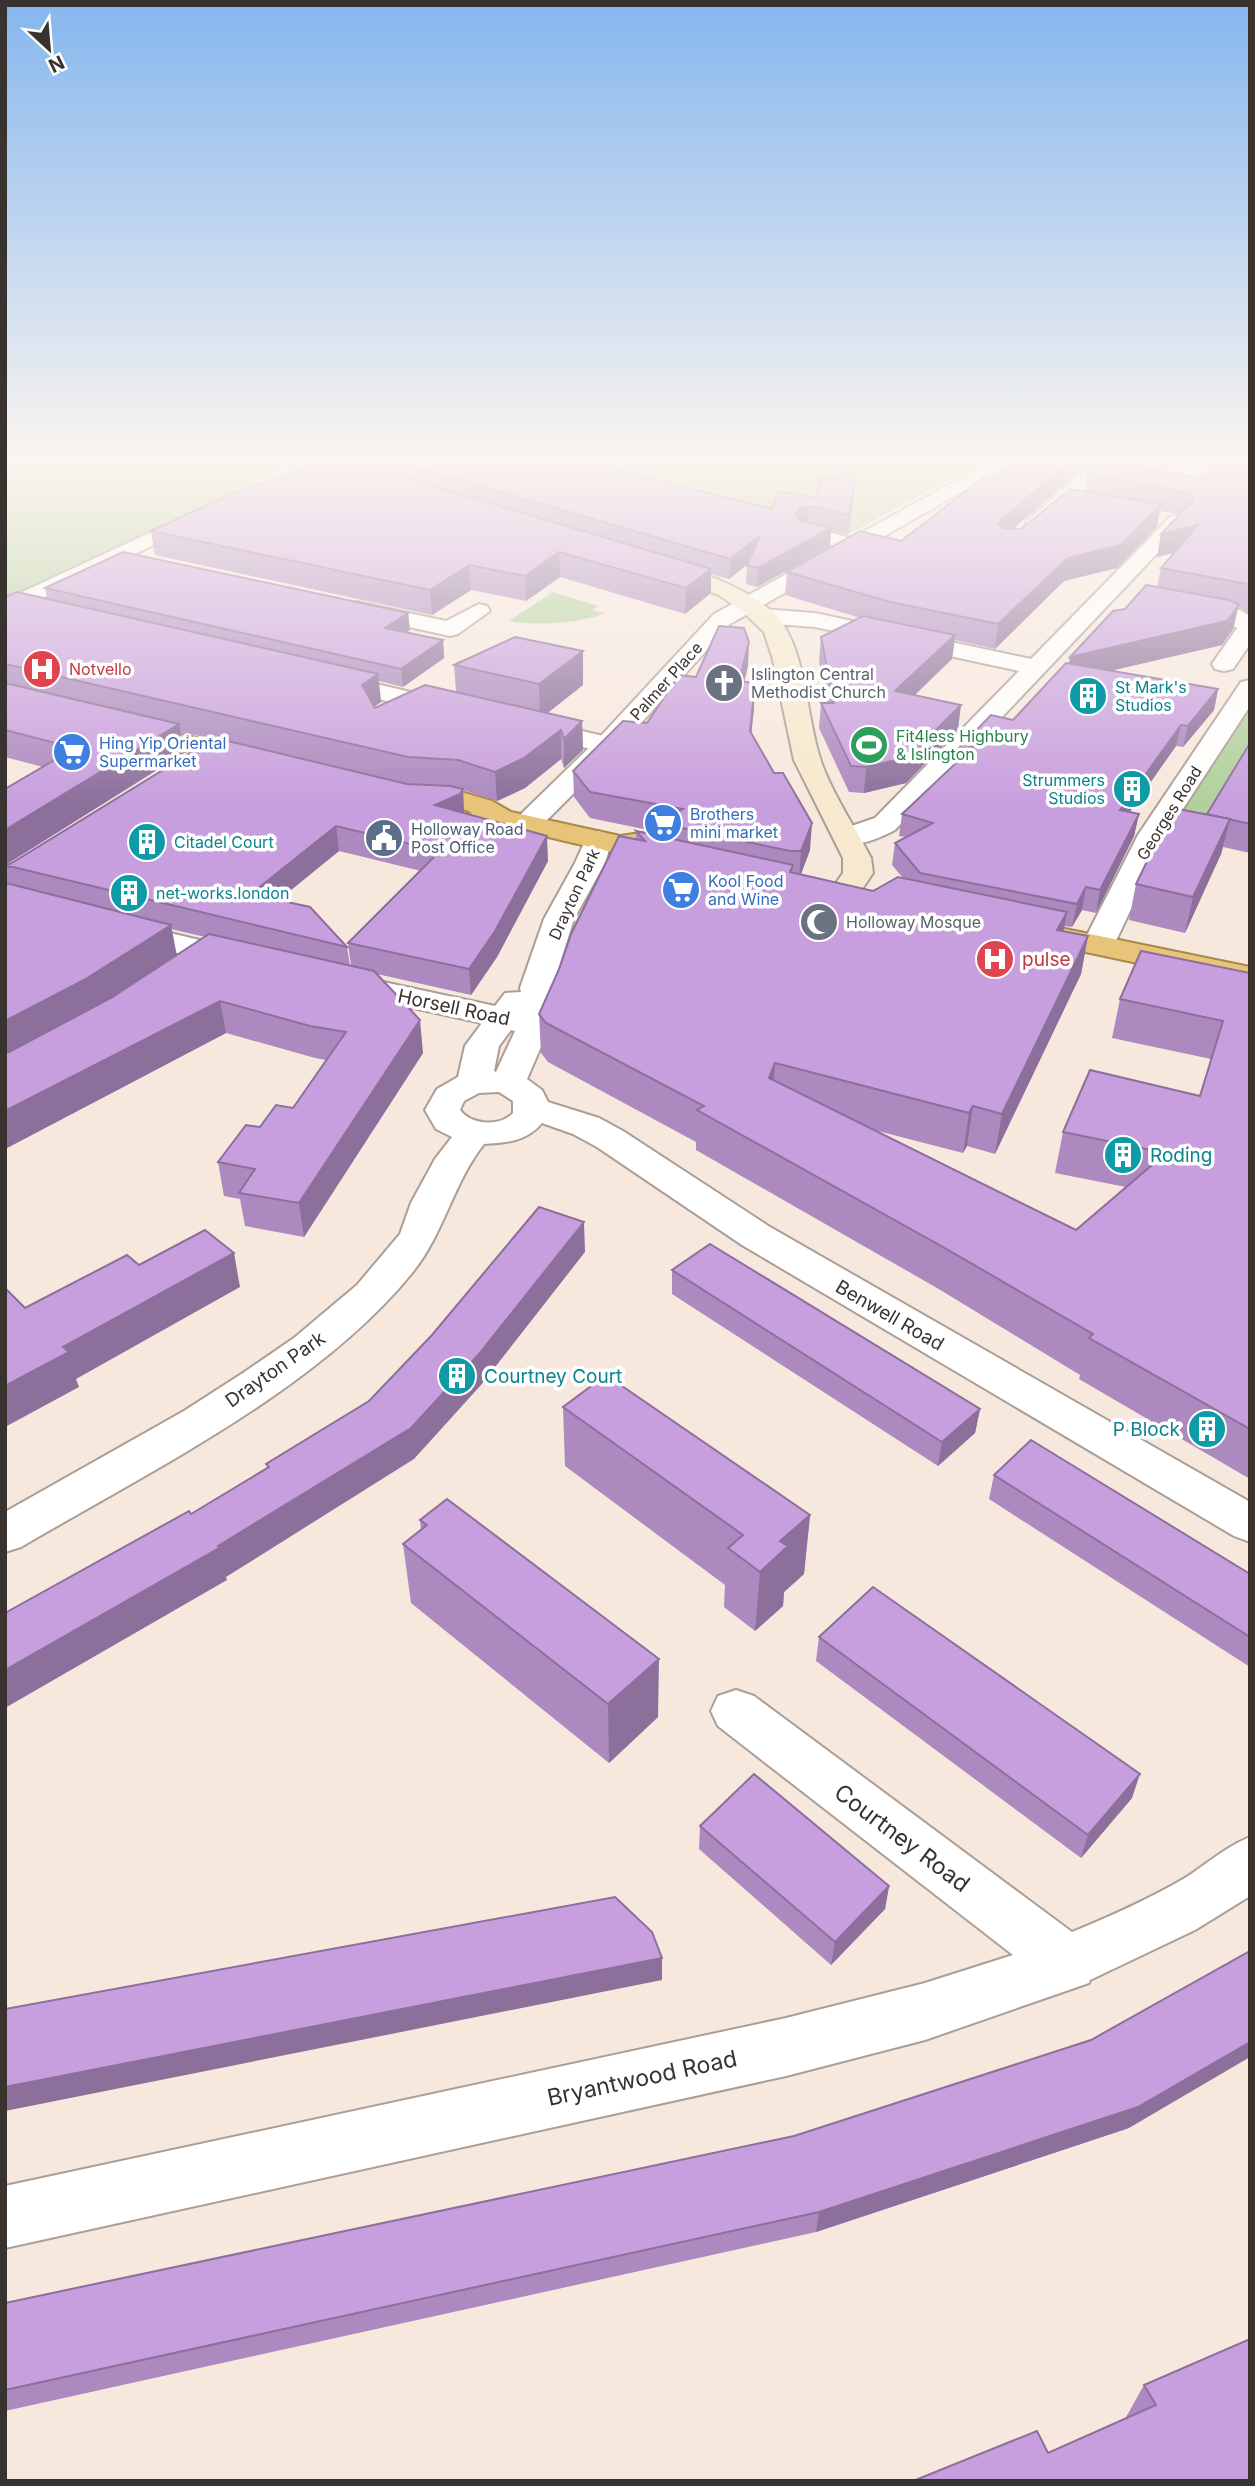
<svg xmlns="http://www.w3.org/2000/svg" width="1255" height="2486" viewBox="0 0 1255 2486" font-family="Inter,sans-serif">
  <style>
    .green { fill: #b1d09c }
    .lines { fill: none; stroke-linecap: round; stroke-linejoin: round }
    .minor-casing { stroke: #ac9e94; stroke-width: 4 }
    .tertiary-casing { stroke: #ac9e94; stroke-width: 4 }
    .secondary-casing { stroke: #ac9e94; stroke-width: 4 }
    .trunk-casing { stroke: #a8884a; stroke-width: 4 }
    .minor { fill: #fff; fill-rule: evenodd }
    .tertiary { fill: #fff; fill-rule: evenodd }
    .secondary { fill: #f7e9cd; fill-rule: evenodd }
    .trunk { fill: #e8c47a; fill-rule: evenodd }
    .wall { fill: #ac89bf; fill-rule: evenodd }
    .shaded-wall { fill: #8c6f9b }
    .building { fill: #c89fde; stroke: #8c6f9b; stroke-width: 2 }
    .labels { text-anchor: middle; stroke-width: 7; stroke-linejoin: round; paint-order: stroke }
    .far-health-label { font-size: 16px; fill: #be3a42; stroke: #fff; text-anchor: start }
    .far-worship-label { font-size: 16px; fill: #5b616d; stroke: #fff; text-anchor: start }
    .far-street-label { font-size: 16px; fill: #39332f; stroke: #fff }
    .far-culture-label { font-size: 16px; fill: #0d838f; stroke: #fff; text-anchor: start }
    .far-leisure-label { font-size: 16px; fill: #27864d; stroke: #fff; text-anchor: start }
    .far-shop-label { font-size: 16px; fill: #366cbe; stroke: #fff; text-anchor: start }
    .far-service-label { font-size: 16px; fill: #4e5e75; stroke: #fff; text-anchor: start }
    .health-label { font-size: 19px; fill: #be3a42; stroke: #fff; text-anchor: start }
    .street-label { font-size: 19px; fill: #39332f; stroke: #fff }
    .culture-label { font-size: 19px; fill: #0d838f; stroke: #fff; text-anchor: start }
    .near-street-label { font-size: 23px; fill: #39332f; stroke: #fff }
  </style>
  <rect width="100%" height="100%" fill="#f7e8de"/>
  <g class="green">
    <polygon points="5,457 253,457 286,469 5,601"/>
    <polygon points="523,457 991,457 841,538"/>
    <path d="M 553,592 L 598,606 L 592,610 L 605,613 C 582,623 534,626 509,621 Z"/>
    <polygon points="1250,709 1250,764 1201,842 1165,838"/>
  </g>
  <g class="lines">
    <defs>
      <g id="minor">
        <polygon points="1101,457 1154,457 1159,462 1149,468 1118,462 1042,528 1028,528 1025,524 1028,520"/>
        <polygon points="199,510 206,512 209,516 206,520 5,616 5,600"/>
        <path d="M 1177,515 L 1184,517 L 1187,521 L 1184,525 L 895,830 C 878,839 856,848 837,843 L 833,837 L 837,831 L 875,818 L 1019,671 L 815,627 L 761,623 L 753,621 L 750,616 L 753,611 L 761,609 L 815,613 L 1031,659 L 1170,517 Z"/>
        <polygon points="807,527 864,541 868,545 864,549 857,551 800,537 797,533 800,529"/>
        <polygon points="1187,600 1240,610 1250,616 1250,644 1233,669 1224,671 1215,669 1212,664 1237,628 1225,621 1179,612 1176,607 1179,602"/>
        <polygon points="357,602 446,621 479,604 487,606 490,611 458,634 450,636 349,614 346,609 349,604"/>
        <polygon points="330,673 461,704 465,709 461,714 452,717 321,685 318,680 321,675"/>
        <polygon points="1250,680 1250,706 1166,835 1114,945 1109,952 1098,954 1087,952 1082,945 1138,835 1241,682"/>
        <polygon points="531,719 616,739 620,745 616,751 607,753 522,732 518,727 522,722"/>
        <path d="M 598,831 L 608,834 L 612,840 L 605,863 L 574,919 L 552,988 L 559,1005 L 527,1079 L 542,1090 L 548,1102 L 599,1118 L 623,1131 L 770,1227 L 1250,1502 L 1250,1542 L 1234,1536 L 742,1245 L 597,1147 L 573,1134 L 542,1123 C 527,1141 507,1143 484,1144 C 453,1183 444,1234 412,1273 C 317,1390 150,1471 21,1547 L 5,1552 L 5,1512 L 184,1411 L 243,1373 L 294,1338 L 357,1285 L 400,1234 L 411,1203 L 435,1159 L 452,1137 L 436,1129 L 425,1110 L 437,1089 L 458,1077 L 465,1046 L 482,1023 L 335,991 L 330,984 L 335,977 L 346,974 L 495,1006 L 505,993 L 521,992 L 520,988 L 544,919 L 575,863 L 588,834 ZM 511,1030 L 515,1031 L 496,1072 L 494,1071 L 499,1046 ZM 479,1093 L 499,1092 L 513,1101 L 513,1113 C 500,1127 471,1125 460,1110 L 464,1101 Z"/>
        <polygon points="124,922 250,952 255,959 250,966 239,968 113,938 109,931 113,924"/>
        <path d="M 736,1690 L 754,1696 L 1072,1932 C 1111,1916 1149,1899 1185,1878 C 1207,1864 1225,1847 1250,1837 L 1250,1896 L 1195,1930 L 1090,1980 L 1089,1983 L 925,2040 L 786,2076 L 5,2248 L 5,2186 L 786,2018 L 925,1983 L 1013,1955 L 718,1726 L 711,1711 L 718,1696 Z"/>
      </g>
      <polygon id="tertiary" points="999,457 1023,457 730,624 616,751 538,829 528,831 518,829 514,823 518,817 598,739 714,614"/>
      <g id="secondary">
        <polygon points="280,457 311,457 370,475 373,479 363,485 282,461"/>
        <path d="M 662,561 C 700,571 766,593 786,629 C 807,667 807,717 820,758 C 829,788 856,829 871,858 L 873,873 L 856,898 L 845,901 L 834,898 L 830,892 L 843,873 L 843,858 L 794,760 L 772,656 L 764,632 L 741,610 L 719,595 L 654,573 L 651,568 L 654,563 Z"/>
      </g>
      <g id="trunk">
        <polygon points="133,722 260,754 264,760 260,766 251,768 124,735 120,730 124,725"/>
        <polygon points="412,789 461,792 492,801 511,812 620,836 641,833 675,841 679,847 675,853 665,856 641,851 620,854 502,826 477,828 467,826 463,820 467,814 472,813 466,810 402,803 398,797 402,791"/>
        <polygon points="1036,923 1250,967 1250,987 1025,939 1021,932 1025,925"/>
      </g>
    </defs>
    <use href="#minor" class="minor-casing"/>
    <use href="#tertiary" class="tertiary-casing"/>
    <use href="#secondary" class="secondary-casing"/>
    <use href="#trunk" class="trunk-casing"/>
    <use href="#minor" class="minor"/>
    <use href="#tertiary" class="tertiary"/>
    <use href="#secondary" class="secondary"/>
    <use href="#trunk" class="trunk"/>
  </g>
  <g class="wall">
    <polygon points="351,457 566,457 772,509 816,498 855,475 854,494 848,534 831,530 830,547 757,587 746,584 747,564 729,579 711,574 711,593 685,614 560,577 526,601 471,590 432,615 155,555 151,531 364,466 363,460"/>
    <polygon points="1025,457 1096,457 1013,529 1021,529 1085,491 1087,475 1107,457 1133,457 1132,466 1202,478 1250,457 1250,614 1241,608 1238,607 1233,629 1222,645 1110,671 1218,689 1214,710 1183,747 1176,746 1130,812 1139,814 1134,836 1096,913 1082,910 1072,927 1065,926 1064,931 1088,936 1081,974 995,1154 967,1146 963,1153 874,1130 1076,1230 1126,1187 1055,1173 1063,1132 1200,1096 1211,1059 1112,1038 1120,999 1250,973 1250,1479 1079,1379 1080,1375 937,1288 696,1150 696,1142 548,1062 541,1053 539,1014 636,839 636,831 658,836 658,832 590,818 574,797 573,771 647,723 696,677 748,666 744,682 754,708 751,733 810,850 801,874 873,891 903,878 892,865 895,843 905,837 899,836 902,814 1013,720 1125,609 1157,587 1161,568 1173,553 1157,557 1161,534 1180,514 1160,511 1157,527 1117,568 1064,581 995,649 955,640 952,659 915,695 958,730 906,783 864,793 849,792 819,728 821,703 827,703 819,661 821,637 860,618 785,595 787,572 901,541 997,478"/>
    <path d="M 45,588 L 408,613 L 410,630 L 406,632 L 443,640 L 444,658 L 403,687 L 379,681 L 381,702 L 374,707 L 375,708 L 456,692 L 454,665 L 583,651 L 583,685 L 547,713 L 582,721 L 583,750 L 564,768 L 561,759 L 525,788 L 497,801 L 463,790 L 464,813 L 548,861 L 497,957 L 471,995 L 377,974 L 423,1053 L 304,1237 L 245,1226 L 240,1199 L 224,1196 L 218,1162 L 260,1127 L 293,1108 L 326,1060 L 315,1058 L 226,1033 L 5,1149 L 5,789 L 43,767 L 5,757 L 5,597 L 47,598 ZM 181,732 L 213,739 L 10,864 L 6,865 L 184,753 ZM 339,851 L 421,871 L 348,943 L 351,966 L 350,966 L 347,947 L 279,900 ZM 171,929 L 205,937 L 176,955 Z"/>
    <polygon points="1250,743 1250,853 1223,847 1221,854 1185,933 1129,920 1136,884 1207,814"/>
    <polygon points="672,1270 980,1409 975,1433 938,1466 672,1294"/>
    <polygon points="563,1407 810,1515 804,1574 784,1592 783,1606 755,1631 724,1607 725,1585 565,1466"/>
    <polygon points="994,1475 1250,1574 1250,1667 989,1499"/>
    <polygon points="420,1520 658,1717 609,1763 411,1603 403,1544 421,1530"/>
    <polygon points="819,1637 1132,1798 1081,1858 816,1661"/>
    <polygon points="700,1826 889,1886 885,1909 831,1965 699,1849"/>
    <polygon points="1129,2128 816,2232 5,2411 5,2303"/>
    <polygon points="1144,2385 1250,2481 1048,2453 1125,2419"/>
  </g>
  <g class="shaded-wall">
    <polygon points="1075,457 1096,457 1000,540 998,523 1003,518"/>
    <polygon points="1128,457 1133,457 1131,467 1123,465"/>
    <polygon points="855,475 854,494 848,534 849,515"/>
    <polygon points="1161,504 1157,527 1117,568 1064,581 995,649 998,624 1068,558"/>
    <polygon points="809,506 808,524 794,533 796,514 800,508"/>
    <polygon points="1198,525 1193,548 1157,557 1161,534"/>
    <polygon points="831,528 830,547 757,587 758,568"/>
    <polygon points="760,536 759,555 729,579 730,559"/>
    <polygon points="559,552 560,577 526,601 525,576"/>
    <polygon points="469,565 471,590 432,615 430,590"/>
    <polygon points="711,569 711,593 685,614 686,588"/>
    <polygon points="1239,605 1233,629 1222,645 1066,681 1070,657"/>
    <polygon points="408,613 410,630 386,645 385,628"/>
    <polygon points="955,635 952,659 893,715 895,691"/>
    <polygon points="443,640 444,658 403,687 401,669"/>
    <polygon points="749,642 748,666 738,707 739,681"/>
    <polygon points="583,651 583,685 540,719 539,684"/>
    <polygon points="378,674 381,702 365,713 362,685"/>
    <polygon points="755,683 754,708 749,757 750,731"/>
    <polygon points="1218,689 1214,710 1183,747 1188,726"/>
    <polygon points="961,705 958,730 906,783 864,793 866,767"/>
    <polygon points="582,721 583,750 564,768 564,739"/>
    <polygon points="179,724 184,753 5,865 5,830"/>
    <polygon points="1181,725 1176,746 1115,832 1120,810"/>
    <polygon points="561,730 561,759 525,788 497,801 495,772"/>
    <polygon points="974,746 955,771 957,750"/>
    <polygon points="463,789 464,813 435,805"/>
    <polygon points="1139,814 1134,836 1096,913 1100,890"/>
    <polygon points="1230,819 1221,854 1185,933 1193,897"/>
    <polygon points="812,823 810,850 799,879 801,851"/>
    <polygon points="336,826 339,851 255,919 251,894"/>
    <polygon points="547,836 548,861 497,957 471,995 469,969"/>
    <polygon points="1086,887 1082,910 1072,927 1077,904"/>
    <polygon points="1067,912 1060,949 1057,930"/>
    <polygon points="171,925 177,956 92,1012 5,1058 5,1021"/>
    <polygon points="1088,936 1081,974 995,1154 1002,1114"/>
    <polygon points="220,1001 226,1033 5,1149 5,1111"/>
    <polygon points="420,1020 423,1053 304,1237 299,1203"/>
    <polygon points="775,1063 772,1103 769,1078"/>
    <polygon points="973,1106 967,1146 963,1153 969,1113"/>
    <polygon points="584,1222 585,1252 481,1385 414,1459 226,1577 227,1580 5,1708 5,1670 218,1546"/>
    <polygon points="234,1253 240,1287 76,1379 79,1387 5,1427 5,1386 63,1347"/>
    <polygon points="980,1409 975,1433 938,1466 942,1442"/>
    <polygon points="810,1515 804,1574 784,1592 783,1606 755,1631 760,1572 780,1541"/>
    <polygon points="659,1659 658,1717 609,1763 608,1704"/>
    <polygon points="1140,1774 1132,1798 1081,1858 1088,1835"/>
    <polygon points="889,1886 885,1909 831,1965 835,1942"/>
    <polygon points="662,1958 662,1980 5,2111 5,2087"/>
    <polygon points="1250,2042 1250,2057 1129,2128 816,2232 819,2212"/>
  </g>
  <g class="building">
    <polygon points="334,457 711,569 686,588 559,552 525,576 469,565 430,590 151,531 231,494"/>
    <polygon points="380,457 566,457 772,509 779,491 816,498 820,479 855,475 849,515 809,506 800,508 796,514 799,520 831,528 758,568 747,565 760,536 730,559"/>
    <polygon points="1025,457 1075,457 1003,518 998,523 1003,529 1021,529 1070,489 1161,504 1121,545 1068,558 998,624 890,602 787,572 860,531 901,541 986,476 997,478"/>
    <polygon points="1107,457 1128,457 1123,465 1202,478 1216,457 1250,457 1250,586 1247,584 1161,568 1198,525 1161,534 1193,500 1191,493 1087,475"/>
    <polygon points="123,552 408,613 385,628 443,640 401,669 45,588"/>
    <polygon points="1146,585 1229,600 1239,605 1227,621 1070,657 1113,611 1125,609"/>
    <polygon points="17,592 378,674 362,685 375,708 425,685 582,721 564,739 561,730 524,758 495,772 458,760 408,757 5,664 5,597"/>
    <polygon points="863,616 955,635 895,691 961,705 909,757 866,767 851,766 821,703 834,703 821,637"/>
    <polygon points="719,626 744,628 749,642 739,681 755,683 750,731 774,773 783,773 812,823 801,851 790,851 658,823 683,809 590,792 573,771 623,721 647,723 679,675 696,677"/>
    <polygon points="515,637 583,651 539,684 454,665"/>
    <polygon points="1066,663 1218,689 1188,726 1181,725 1120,810 1139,814 1100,890 1086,887 1077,904 920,873 895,843 933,823 902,814 974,746 957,750 991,715 1013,720"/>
    <polygon points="5,683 179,724 5,830 5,789 75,748 5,730"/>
    <polygon points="215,738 407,784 450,786 463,789 460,794 435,805 547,836 495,931 469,969 348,943 440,851 336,826 251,894 310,907 347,947 13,867 5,867 5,865 10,864"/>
    <polygon points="1250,743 1250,824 1207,814"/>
    <polygon points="1173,808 1230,819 1193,897 1136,884"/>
    <polygon points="636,831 793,865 790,872 873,891 898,877 1067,912 1057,930 1088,936 1002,1114 973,1106 969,1113 775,1063 769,1078 1076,1230 1166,1153 1063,1132 1090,1070 1200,1096 1223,1021 1120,999 1141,951 1250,973 1250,1429 1089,1338 1093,1334 943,1247 697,1110 704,1106 546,1023 539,1014 560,967 571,934 619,836 645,841"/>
    <polygon points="5,883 10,884 171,925 84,980 5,1021"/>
    <polygon points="209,934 374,971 420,1020 299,1203 239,1193 255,1169 218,1162 246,1125 260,1127 276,1105 293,1108 346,1032 310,1026 220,1001 5,1111 5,1052 9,1052 111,998"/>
    <polygon points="539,1207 584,1222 479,1354 411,1428 218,1546 219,1548 5,1670 5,1613 189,1511 191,1514 269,1467 266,1464 369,1401 432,1335"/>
    <polygon points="205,1230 234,1253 63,1347 69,1352 5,1386 5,1288 25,1308 127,1255 139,1265"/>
    <polygon points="710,1244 980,1409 942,1442 672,1270"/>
    <polygon points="606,1375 810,1515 780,1541 788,1546 760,1572 728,1548 743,1535 563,1407"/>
    <polygon points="1031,1440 1250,1574 1250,1637 994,1475"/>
    <polygon points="447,1499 659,1659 608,1704 403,1544 427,1525 420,1520"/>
    <polygon points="873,1587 1140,1774 1088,1835 819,1637"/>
    <polygon points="754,1774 889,1886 835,1942 700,1826"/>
    <polygon points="615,1897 652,1932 662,1958 5,2087 5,2009"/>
    <polygon points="1250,1951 1250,2042 1138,2107 819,2212 5,2390 5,2303 794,2136 1091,2040"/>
    <polygon points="1250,2339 1250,2481 913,2481 1037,2431 1048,2453 1156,2405 1144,2385"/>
  </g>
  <linearGradient id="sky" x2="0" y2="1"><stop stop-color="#85b6ee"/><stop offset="0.57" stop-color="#fbf5f0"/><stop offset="1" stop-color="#fbf5f0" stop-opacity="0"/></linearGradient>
  <rect width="1255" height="805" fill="url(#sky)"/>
  <defs>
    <symbol id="hospital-disc" viewBox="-11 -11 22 22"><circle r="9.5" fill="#e0444e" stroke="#fff"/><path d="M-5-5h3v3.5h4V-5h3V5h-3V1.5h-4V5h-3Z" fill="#fff"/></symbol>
    <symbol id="church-disc" viewBox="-11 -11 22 22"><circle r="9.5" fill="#6b7280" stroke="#fff"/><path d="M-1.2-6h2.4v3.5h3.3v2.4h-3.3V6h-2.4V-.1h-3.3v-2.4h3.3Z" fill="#fff"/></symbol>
    <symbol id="building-disc" viewBox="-11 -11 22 22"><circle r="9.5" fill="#0f9aa8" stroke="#fff"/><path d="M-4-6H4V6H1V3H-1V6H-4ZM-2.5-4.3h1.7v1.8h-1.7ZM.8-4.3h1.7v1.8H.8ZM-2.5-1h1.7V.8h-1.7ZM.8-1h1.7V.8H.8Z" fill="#fff"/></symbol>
    <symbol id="stadium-disc" viewBox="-11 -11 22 22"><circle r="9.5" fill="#2e9e5b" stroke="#fff"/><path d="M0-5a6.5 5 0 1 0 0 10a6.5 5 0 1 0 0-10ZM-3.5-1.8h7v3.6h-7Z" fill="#fff"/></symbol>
    <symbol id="supermarket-disc" viewBox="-11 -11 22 22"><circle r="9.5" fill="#3f7fe0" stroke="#fff"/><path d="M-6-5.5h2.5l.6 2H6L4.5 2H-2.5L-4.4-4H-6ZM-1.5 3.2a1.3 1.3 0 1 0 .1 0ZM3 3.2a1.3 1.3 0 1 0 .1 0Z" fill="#fff"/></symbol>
    <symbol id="civic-disc" viewBox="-11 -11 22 22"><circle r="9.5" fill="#5c6f8a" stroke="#fff"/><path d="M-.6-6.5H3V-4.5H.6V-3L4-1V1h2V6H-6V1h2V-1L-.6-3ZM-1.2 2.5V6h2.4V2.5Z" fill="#fff"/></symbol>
    <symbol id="mosque-disc" viewBox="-11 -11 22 22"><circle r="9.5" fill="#6b7280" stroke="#fff"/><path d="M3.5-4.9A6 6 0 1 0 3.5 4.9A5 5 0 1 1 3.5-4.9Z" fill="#fff"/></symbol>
  </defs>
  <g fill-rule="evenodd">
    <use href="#hospital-disc" x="20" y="647" width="44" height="44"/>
    <use href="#church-disc" x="702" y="661" width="44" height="44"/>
    <use href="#building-disc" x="1066" y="674" width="44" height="44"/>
    <use href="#stadium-disc" x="847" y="723" width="44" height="44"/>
    <use href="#supermarket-disc" x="50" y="730" width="44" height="44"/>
    <use href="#building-disc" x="1110" y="767" width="44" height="44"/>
    <use href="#supermarket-disc" x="641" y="801" width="44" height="44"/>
    <use href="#civic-disc" x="362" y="816" width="44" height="44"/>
    <use href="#building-disc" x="125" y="820" width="44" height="44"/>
    <use href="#supermarket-disc" x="659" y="868" width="44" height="44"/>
    <use href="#building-disc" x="107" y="871" width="44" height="44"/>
    <use href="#mosque-disc" x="797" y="900" width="44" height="44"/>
    <use href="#hospital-disc" x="973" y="937" width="44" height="44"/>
    <use href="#building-disc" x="1101" y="1133" width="44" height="44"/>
    <use href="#building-disc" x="435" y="1354" width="44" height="44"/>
    <use href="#building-disc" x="1185" y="1407" width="44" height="44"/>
  </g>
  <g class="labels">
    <g class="far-health-label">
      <text x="69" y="675">Notvello</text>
    </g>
    <g class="far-worship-label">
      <text x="751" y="680">Islington Central<tspan x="751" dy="18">Methodist Church</tspan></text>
      <text x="846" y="928">Holloway Mosque</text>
    </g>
    <g class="far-street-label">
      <text transform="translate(666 681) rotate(-48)" y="6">Palmer Place</text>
      <text transform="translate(1169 813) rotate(-58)" y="6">Georges Road</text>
      <text transform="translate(574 894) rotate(-65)" y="6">Drayton Park</text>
    </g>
    <g class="far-culture-label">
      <text x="1115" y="693">St Mark's<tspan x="1115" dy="18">Studios</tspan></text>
      <text x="1105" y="786" text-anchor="end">Strummers<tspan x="1105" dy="18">Studios</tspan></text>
      <text x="174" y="848">Citadel Court</text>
      <text x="156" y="899">net-works.london</text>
    </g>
    <g class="far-leisure-label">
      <text x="896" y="742">Fit4less Highbury<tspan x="896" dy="18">&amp; Islington</tspan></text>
    </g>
    <g class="far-shop-label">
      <text x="99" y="749">Hing Yip Oriental<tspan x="99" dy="18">Supermarket</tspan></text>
      <text x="690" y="820">Brothers<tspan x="690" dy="18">mini market</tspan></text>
      <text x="708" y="887">Kool Food<tspan x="708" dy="18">and Wine</tspan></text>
    </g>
    <g class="far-service-label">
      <text x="411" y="835">Holloway Road<tspan x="411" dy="18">Post Office</tspan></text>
    </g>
    <g class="health-label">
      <text x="1022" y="966">pulse</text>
    </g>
    <g class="street-label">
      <text transform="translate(454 1007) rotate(12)" y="7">Horsell Road</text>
      <text transform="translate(890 1315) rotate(30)" y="7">Benwell Road</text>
      <text transform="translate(275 1369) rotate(-35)" y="7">Drayton Park</text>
    </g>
    <g class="culture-label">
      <text x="1150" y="1162">Roding</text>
      <text x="484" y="1383">Courtney Court</text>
      <text x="1180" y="1436" text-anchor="end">P Block</text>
    </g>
    <g class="near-street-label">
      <text transform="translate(902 1838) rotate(37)" y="8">Courtney Road</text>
      <text transform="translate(642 2078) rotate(-12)" y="8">Bryantwood Road</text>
    </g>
  </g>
  <rect width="1255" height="2486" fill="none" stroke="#39332f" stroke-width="14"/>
  <g transform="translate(49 49) rotate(154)" stroke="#ffffff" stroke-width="5" paint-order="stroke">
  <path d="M0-5L12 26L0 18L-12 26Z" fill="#39332f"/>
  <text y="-10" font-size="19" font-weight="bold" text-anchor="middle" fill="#39332f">N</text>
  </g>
</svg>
